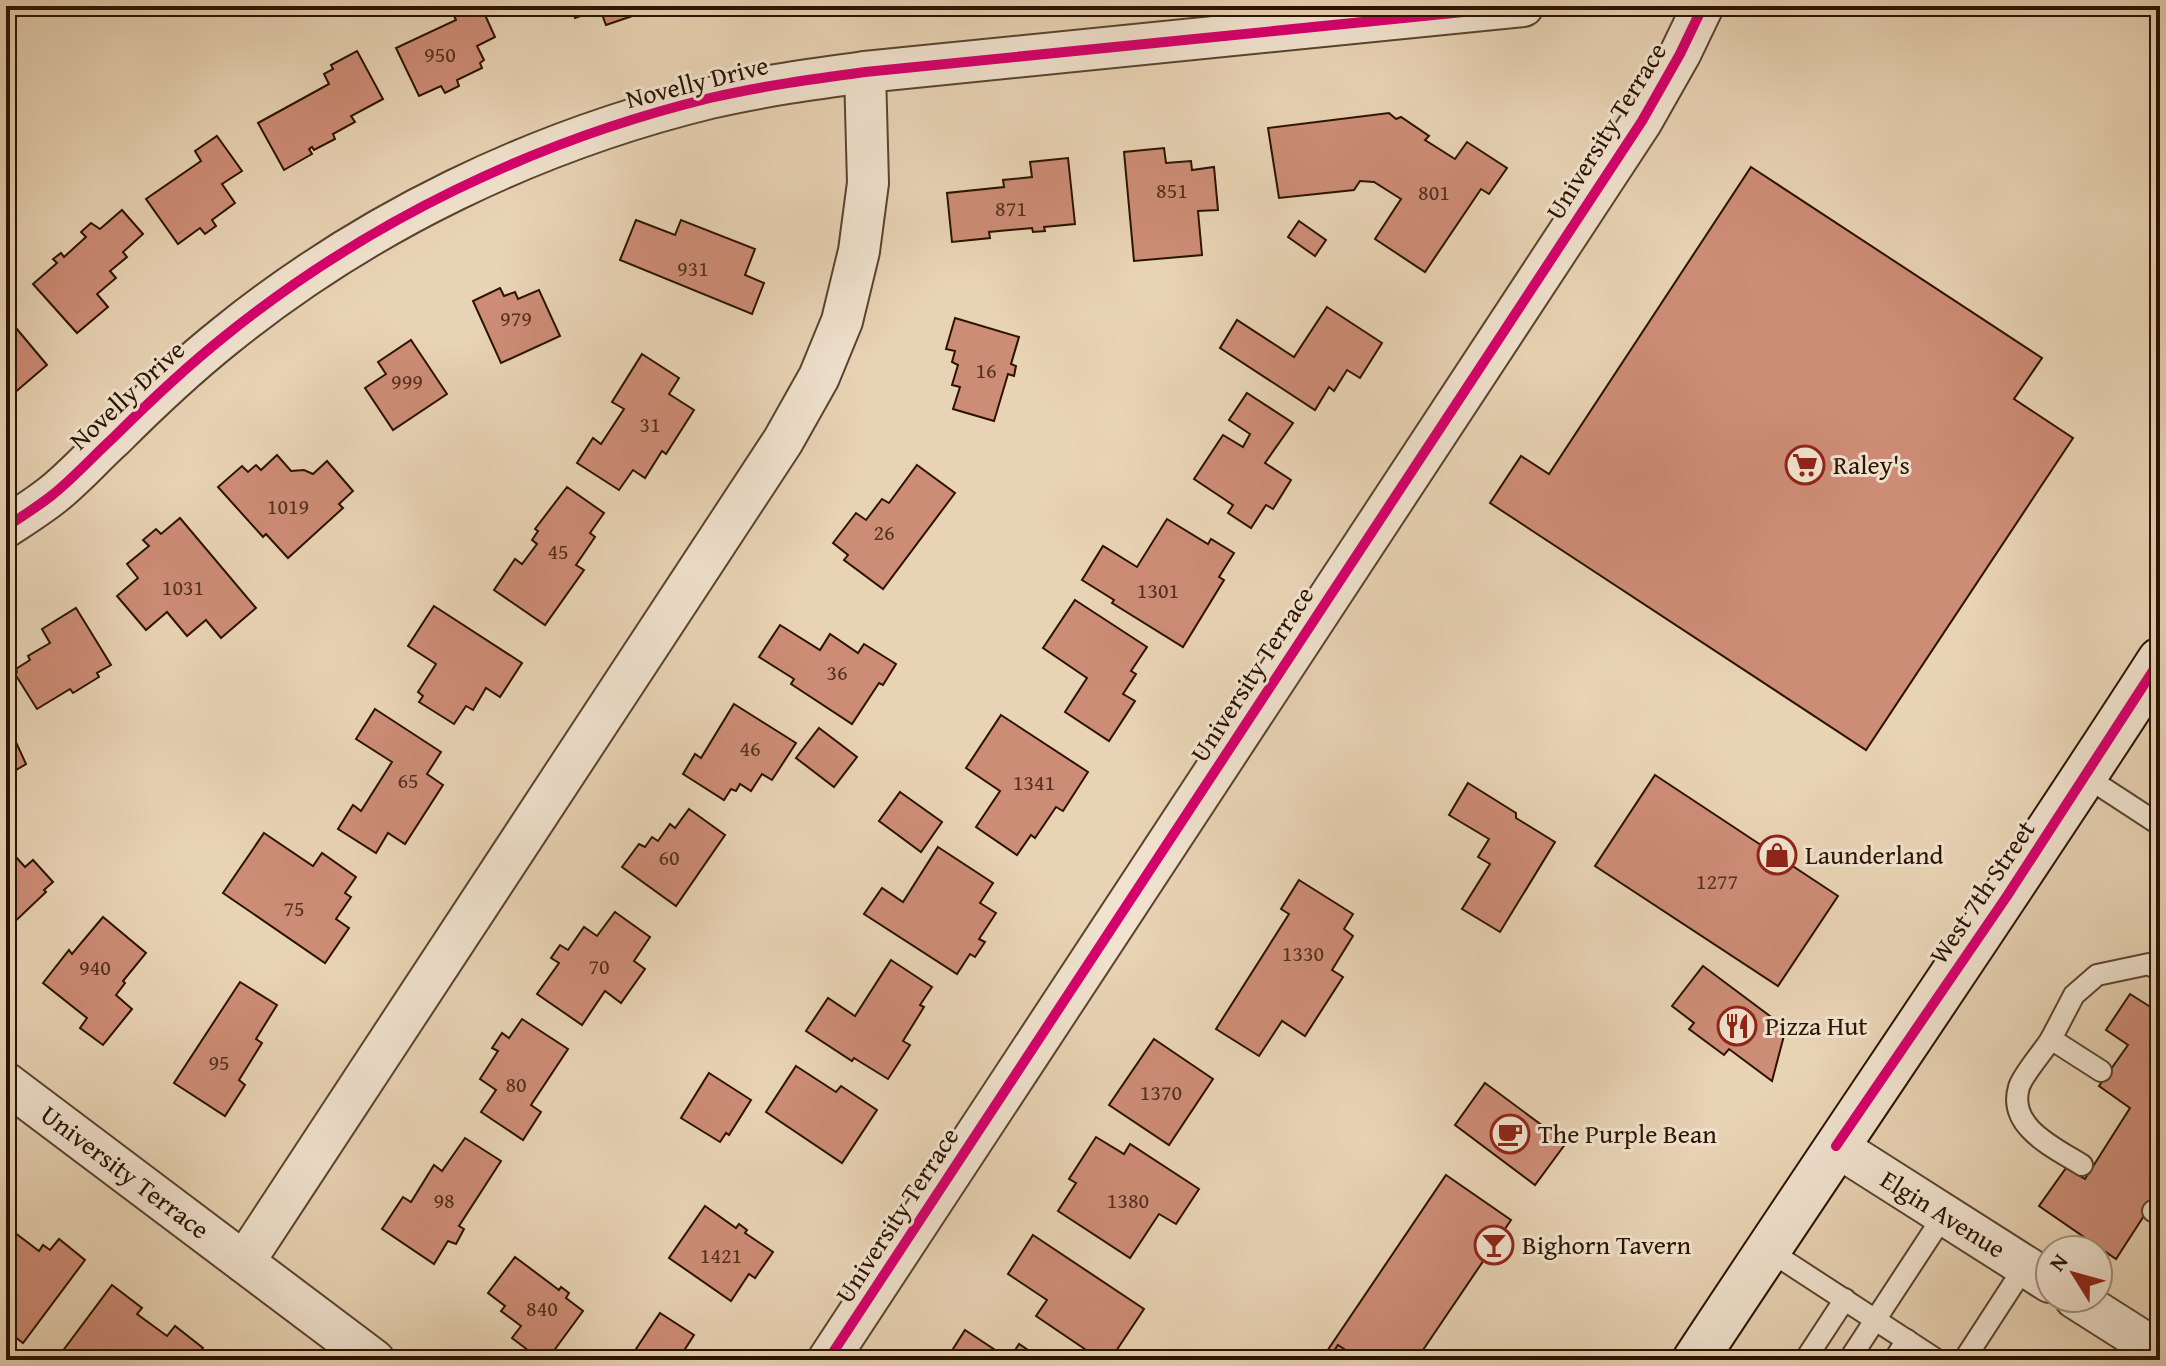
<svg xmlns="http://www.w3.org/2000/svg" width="2166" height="1366" viewBox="0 0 2166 1366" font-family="'Gentium Book Plus',serif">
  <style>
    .building { fill: #cd8c76; stroke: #2b1301; stroke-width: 2 }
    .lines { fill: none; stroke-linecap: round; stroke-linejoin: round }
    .lane-casing { stroke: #5a432e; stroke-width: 24 }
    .street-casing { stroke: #5a432e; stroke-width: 44 }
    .secondary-casing { stroke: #2b1301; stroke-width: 48 }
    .lane { stroke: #f0e2ce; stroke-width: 20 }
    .street { stroke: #f0e2ce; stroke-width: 40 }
    .secondary { stroke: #f0e2ce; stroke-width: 44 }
    .cycleway-casing { stroke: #f0e2ce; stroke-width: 15 }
    .cycleway { stroke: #d6006c; stroke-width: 10 }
    .labels { text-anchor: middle; stroke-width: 6; stroke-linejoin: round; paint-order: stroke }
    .number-label { font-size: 22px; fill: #54311e }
    .street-label { font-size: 26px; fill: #2b1301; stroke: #f0e2ce }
    .poi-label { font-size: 26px; fill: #2b1301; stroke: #f0e2ce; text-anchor: start }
  </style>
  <rect width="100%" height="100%" fill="#e8d3b4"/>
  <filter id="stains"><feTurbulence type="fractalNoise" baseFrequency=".0025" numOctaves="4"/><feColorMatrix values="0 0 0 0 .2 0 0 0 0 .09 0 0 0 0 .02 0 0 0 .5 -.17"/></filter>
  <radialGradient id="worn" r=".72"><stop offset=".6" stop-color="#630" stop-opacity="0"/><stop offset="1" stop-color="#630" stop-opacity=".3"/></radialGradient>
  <g class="building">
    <polygon points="462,6 481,6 495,37 477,46 484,60 480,63 482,68 457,80 459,86 445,93 441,86 419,96 396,48 456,20 452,11"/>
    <polygon points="551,6 642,6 644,12 606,25 600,9 575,18 572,9 554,15"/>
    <polygon points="357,51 383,99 351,116 355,122 333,134 335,139 314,150 312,147 309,149 312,154 284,170 258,123 329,84 324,74 333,69 331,65"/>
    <polygon points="1389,113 1396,119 1401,117 1429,136 1425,140 1455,159 1467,142 1507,168 1489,194 1481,189 1425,272 1375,239 1401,199 1374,182 1360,181 1354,190 1279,198 1268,128"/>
    <polygon points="217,136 242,171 222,184 235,203 212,220 216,226 205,234 200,228 178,244 146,199 201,161 195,151"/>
    <polygon points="1164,148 1166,163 1191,161 1192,170 1214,167 1218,210 1198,211 1202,255 1134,261 1124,152"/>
    <polygon points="1068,158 1075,224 1044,227 1045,231 1033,232 1032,228 989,232 990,238 952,242 947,193 1004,187 1003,180 1032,177 1030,162"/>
    <polygon points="1751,167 2042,358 2014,399 2073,438 1866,750 1490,503 1521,456 1549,474"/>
    <polygon points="122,210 143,234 123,252 127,257 110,271 116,278 97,294 108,307 77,333 33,284 57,263 53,259 61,253 64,257 86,237 81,232 91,223 100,229"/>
    <polygon points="636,220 675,235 681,220 755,249 745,275 764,283 752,314 620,260"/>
    <polygon points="1299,221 1326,240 1315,256 1288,237"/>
    <polygon points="500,288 504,296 515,292 518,299 539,290 560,336 501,363 473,301"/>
    <polygon points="1327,307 1382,343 1360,378 1347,370 1334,391 1329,387 1315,410 1220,348 1237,320 1294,357"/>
    <polygon points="6,316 47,365 6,400"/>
    <polygon points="955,318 1019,337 1011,364 1016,366 1014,376 1008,374 994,421 953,409 960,387 952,385 958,365 952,362 955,351 946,349"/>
    <polygon points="411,340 447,394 393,430 365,388 386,374 378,362"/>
    <polygon points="642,354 679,378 669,394 694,410 666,454 662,451 645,478 633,470 619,490 577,463 593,438 601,444 624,409 612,402"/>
    <polygon points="1247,393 1293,423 1265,463 1291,480 1273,509 1266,505 1251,528 1228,513 1233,505 1194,479 1223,435 1243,447 1250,434 1229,420"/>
    <polygon points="277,455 291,471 304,470 313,474 327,461 353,491 339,504 343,508 288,558 266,534 263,537 218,487 242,466 248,472 256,465 261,470"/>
    <polygon points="917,465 955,493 883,589 844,560 848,555 833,543 856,513 866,520 882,499 889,503"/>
    <polygon points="567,487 604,513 590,533 595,537 576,565 584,570 545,625 494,590 515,559 522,564 537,544 532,540 538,531 535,529"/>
    <polygon points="180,518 256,608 221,638 206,620 187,636 167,612 146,630 117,596 138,578 127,564 149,546 143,540 156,529 161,534"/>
    <polygon points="1167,519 1208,544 1211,539 1234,553 1219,577 1224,580 1183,647 1112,603 1114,600 1082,580 1103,546 1137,567"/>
    <polygon points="1075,600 1147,647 1131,671 1136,674 1123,694 1135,701 1109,741 1065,712 1087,678 1043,648"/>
    <polygon points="434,606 522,663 500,697 486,688 473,710 466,706 454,724 419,702 423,696 418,692 436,664 408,646"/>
    <polygon points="76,608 111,665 97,673 99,677 73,693 70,689 37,709 15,674 17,672 16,669 30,660 28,656 50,643 42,629"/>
    <polygon points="780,625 820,650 830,634 858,653 864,644 896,664 883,685 879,683 852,724 791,684 794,679 759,657"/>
    <polygon points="734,704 796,743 772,780 762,774 751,791 740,784 736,791 731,789 724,800 683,774 695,754 701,758"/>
    <polygon points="375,709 441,752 427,774 443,785 405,844 388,833 376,853 338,829 353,805 361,811 392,762 356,739"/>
    <polygon points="1001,715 1088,772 1063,811 1056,807 1035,838 1031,835 1017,855 976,827 1000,791 966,768"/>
    <polygon points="9,727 26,764 6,776 6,728"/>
    <polygon points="819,728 857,757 834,787 796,758"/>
    <polygon points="1655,775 1838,896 1778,986 1595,866"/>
    <polygon points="1468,783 1516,813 1516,818 1555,842 1500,932 1462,909 1490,864 1478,857 1489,839 1449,815"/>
    <polygon points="900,792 942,822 921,852 879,821"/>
    <polygon points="689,809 725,835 676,906 622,867 639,844 645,847 652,837 658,841 670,824 675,828"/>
    <polygon points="264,833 313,866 322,853 356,877 345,893 351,897 336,919 349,928 325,963 223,893"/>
    <polygon points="6,846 25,867 33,860 53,882 44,890 46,892 6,930"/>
    <polygon points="938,847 993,883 980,903 996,913 979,939 985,942 975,957 970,954 957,974 864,914 882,888 903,902"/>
    <polygon points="1299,880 1353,914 1344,929 1353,936 1332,970 1343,977 1305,1036 1282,1021 1259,1056 1216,1029 1289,914 1281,909"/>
    <polygon points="615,912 650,937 634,961 645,969 621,1003 605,991 582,1025 537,994 559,963 551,958 560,945 568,950 584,927 597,936"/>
    <polygon points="103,917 146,953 123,981 125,983 116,995 132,1009 103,1045 80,1028 87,1018 43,983 69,950 72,954"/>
    <polygon points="891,960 932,987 920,1005 924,1007 903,1041 910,1045 888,1079 854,1058 852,1061 806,1031 828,998 855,1016"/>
    <polygon points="1703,966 1786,1028 1772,1081 1729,1049 1724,1055 1689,1029 1694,1023 1672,1006"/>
    <polygon points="240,982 277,1005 256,1039 262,1043 239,1080 245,1085 225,1116 174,1083"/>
    <polygon points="2130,994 2160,1013 2160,1191 2116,1259 2039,1206 2066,1168 2085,1179 2130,1108 2099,1086 2128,1045 2106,1030"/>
    <polygon points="522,1019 568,1049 531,1105 541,1112 523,1140 481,1112 496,1090 480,1079 498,1051 492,1048 502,1033 509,1038"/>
    <polygon points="1154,1039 1213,1079 1169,1145 1109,1105"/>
    <polygon points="796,1066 836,1092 841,1086 877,1110 842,1163 766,1112"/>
    <polygon points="709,1073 751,1100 729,1135 726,1133 720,1142 681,1118"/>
    <polygon points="1485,1083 1566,1143 1535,1185 1455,1125"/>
    <polygon points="1096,1137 1124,1154 1130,1144 1199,1189 1176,1224 1159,1214 1130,1258 1058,1211 1076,1183 1069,1179"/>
    <polygon points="465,1138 501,1161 459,1226 464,1229 456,1244 448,1241 434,1264 382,1229 403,1197 411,1202 434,1165 442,1171"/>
    <polygon points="1446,1175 1511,1220 1425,1347 1416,1360 1321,1360"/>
    <polygon points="705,1206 736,1228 739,1224 747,1230 745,1233 773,1252 755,1278 749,1274 731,1301 669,1258"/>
    <polygon points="6,1226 39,1251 43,1245 50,1250 59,1239 85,1260 23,1343 6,1330"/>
    <polygon points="1033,1235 1144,1309 1110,1360 1101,1360 1036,1316 1047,1300 1008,1274"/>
    <polygon points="515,1257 559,1290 561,1287 569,1293 566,1298 583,1311 547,1360 541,1360 512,1338 521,1326 501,1311 505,1306 488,1293"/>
    <polygon points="112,1285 142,1308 137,1314 167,1336 175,1326 203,1348 194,1360 56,1360"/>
    <polygon points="660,1313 694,1335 678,1360 636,1360 639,1355 634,1352"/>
    <polygon points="965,1330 1009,1359 1019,1344 1043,1360 946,1360"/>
    <polygon points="1338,1345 1361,1360 1328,1360"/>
  </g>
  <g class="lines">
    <defs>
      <g id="lane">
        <polyline points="2085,776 2160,825"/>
        <polyline points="2051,1039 2074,995 2097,975 2149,964 2160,971"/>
        <path d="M 2082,1165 C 2055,1148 2007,1127 2019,1087 C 2023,1074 2043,1052 2051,1039 L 2101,1071"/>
        <polyline points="2153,1211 2160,1215"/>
        <polyline points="1768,1250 1937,1360"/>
        <polyline points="1805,1360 1845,1299"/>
        <polyline points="1849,1360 1944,1215"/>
        <polyline points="1894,1360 1907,1340"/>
        <polyline points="1964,1360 2025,1266"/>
      </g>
      <g id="street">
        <path d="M 6,527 C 21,517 37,507 51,496 C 73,479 92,457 113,438 C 149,402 185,368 225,336 C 366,222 534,141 710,98 C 762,86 813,79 865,72 L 1523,6"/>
        <polyline points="6,1083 374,1360"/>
        <polyline points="1836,1146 2050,1282"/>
        <polyline points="244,1262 783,441 819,377 842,321 859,251 868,183 865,72"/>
        <polyline points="2075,1298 2160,1352"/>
        <polyline points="828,1360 1642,121 1680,54 1703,6"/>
      </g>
      <path id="secondary" d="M 1695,1360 C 1849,1126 2008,896 2160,660"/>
    </defs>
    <use href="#lane" class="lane-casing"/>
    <use href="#street" class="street-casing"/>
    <use href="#secondary" class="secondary-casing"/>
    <use href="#lane" class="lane"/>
    <use href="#street" class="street"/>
    <use href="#secondary" class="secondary"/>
    <defs>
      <g id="cycleway">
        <path d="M 6,527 C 21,517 37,507 51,496 C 73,479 92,457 113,438 C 149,402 185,368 225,336 C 366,222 534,141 710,98 C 762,86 813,79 865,72 L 1523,6"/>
        <polyline points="1836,1146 2007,896 2160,660"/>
        <polyline points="828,1360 1642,121 1680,54 1703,6"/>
      </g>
    </defs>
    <use href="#cycleway" class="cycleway-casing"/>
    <use href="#cycleway" class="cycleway"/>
  </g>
  <defs>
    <symbol id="supermarket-ring" viewBox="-11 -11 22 22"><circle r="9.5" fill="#f0e2ce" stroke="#8f2418" stroke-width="1.5"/><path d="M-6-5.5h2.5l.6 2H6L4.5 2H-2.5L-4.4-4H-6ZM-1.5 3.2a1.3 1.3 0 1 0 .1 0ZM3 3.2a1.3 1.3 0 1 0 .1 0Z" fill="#8f2418"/></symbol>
    <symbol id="shop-ring" viewBox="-11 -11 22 22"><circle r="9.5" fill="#f0e2ce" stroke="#8f2418" stroke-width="1.5"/><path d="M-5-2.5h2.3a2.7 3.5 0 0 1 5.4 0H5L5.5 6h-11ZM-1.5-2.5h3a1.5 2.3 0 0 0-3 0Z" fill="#8f2418"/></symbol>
    <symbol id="restaurant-ring" viewBox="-11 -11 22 22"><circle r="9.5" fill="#f0e2ce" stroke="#8f2418" stroke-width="1.5"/><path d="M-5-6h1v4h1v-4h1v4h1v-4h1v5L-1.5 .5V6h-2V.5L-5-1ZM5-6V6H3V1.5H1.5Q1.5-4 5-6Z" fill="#8f2418"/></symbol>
    <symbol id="cafe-ring" viewBox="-11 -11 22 22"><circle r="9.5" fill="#f0e2ce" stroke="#8f2418" stroke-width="1.5"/><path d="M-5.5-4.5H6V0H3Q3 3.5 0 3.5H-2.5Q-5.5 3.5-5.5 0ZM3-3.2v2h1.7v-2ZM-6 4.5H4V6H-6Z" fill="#8f2418"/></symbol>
    <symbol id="bar-ring" viewBox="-11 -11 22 22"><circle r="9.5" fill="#f0e2ce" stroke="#8f2418" stroke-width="1.5"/><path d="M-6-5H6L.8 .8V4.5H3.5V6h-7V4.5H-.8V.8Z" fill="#8f2418"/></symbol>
  </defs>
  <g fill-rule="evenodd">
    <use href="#supermarket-ring" x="1783" y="443" width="44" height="44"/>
    <use href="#shop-ring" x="1755" y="833" width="44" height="44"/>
    <use href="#restaurant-ring" x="1715" y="1004" width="44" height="44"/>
    <use href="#cafe-ring" x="1488" y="1112" width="44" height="44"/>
    <use href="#bar-ring" x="1472" y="1223" width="44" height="44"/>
  </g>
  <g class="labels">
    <g class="number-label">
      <text x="440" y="62">950</text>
      <text x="1172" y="198">851</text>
      <text x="1434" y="200">801</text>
      <text x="1011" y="216">871</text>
      <text x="693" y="276">931</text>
      <text x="516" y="326">979</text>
      <text x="986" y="378">16</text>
      <text x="407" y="389">999</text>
      <text x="650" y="432">31</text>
      <text x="288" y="514">1019</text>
      <text x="884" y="540">26</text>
      <text x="558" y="559">45</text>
      <text x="183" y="595">1031</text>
      <text x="1158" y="598">1301</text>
      <text x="837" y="680">36</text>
      <text x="750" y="756">46</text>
      <text x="408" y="788">65</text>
      <text x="1034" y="790">1341</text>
      <text x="669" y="865">60</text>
      <text x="1717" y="889">1277</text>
      <text x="294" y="916">75</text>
      <text x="1303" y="961">1330</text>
      <text x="599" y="974">70</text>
      <text x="95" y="975">940</text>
      <text x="219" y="1070">95</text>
      <text x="516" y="1092">80</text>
      <text x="1161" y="1100">1370</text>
      <text x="444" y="1208">98</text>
      <text x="1128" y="1208">1380</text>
      <text x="721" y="1263">1421</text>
      <text x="542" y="1316">840</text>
    </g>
    <g class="street-label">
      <text transform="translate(697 82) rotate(-14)" y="9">Novelly Drive</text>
      <text transform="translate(1606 131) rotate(-58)" y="9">University Terrace</text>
      <text transform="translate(127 395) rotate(-43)" y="9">Novelly Drive</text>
      <text transform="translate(1252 674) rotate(-57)" y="9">University Terrace</text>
      <text transform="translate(1982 892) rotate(-56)" y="9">West 7th Street</text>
      <text transform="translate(125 1172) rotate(37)" y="9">University Terrace</text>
      <text transform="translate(1943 1214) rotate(32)" y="9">Elgin Avenue</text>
      <text transform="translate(897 1215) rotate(-57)" y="9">University Terrace</text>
    </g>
    <g class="poi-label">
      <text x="1833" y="474">Raley's</text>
      <text x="1805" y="864">Launderland</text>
      <text x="1765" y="1035">Pizza Hut</text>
      <text x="1538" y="1143">The Purple Bean</text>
      <text x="1522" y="1254">Bighorn Tavern</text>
    </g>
  </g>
  <rect width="2166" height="1366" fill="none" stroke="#e8d3b4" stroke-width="32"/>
  <rect x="8" y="8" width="2150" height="1350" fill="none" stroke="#2b1301" stroke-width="4"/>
  <rect x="16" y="16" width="2134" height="1334" fill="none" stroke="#2b1301" stroke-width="2"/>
  <g transform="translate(2074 1274) rotate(307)"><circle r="38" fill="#f0e2ce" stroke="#a18f7c" stroke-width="2"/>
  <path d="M0-6L14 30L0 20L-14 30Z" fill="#8f2418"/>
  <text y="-12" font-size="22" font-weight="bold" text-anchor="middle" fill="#2b1301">N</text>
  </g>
  <rect width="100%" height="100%" filter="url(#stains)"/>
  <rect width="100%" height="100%" fill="url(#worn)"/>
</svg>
